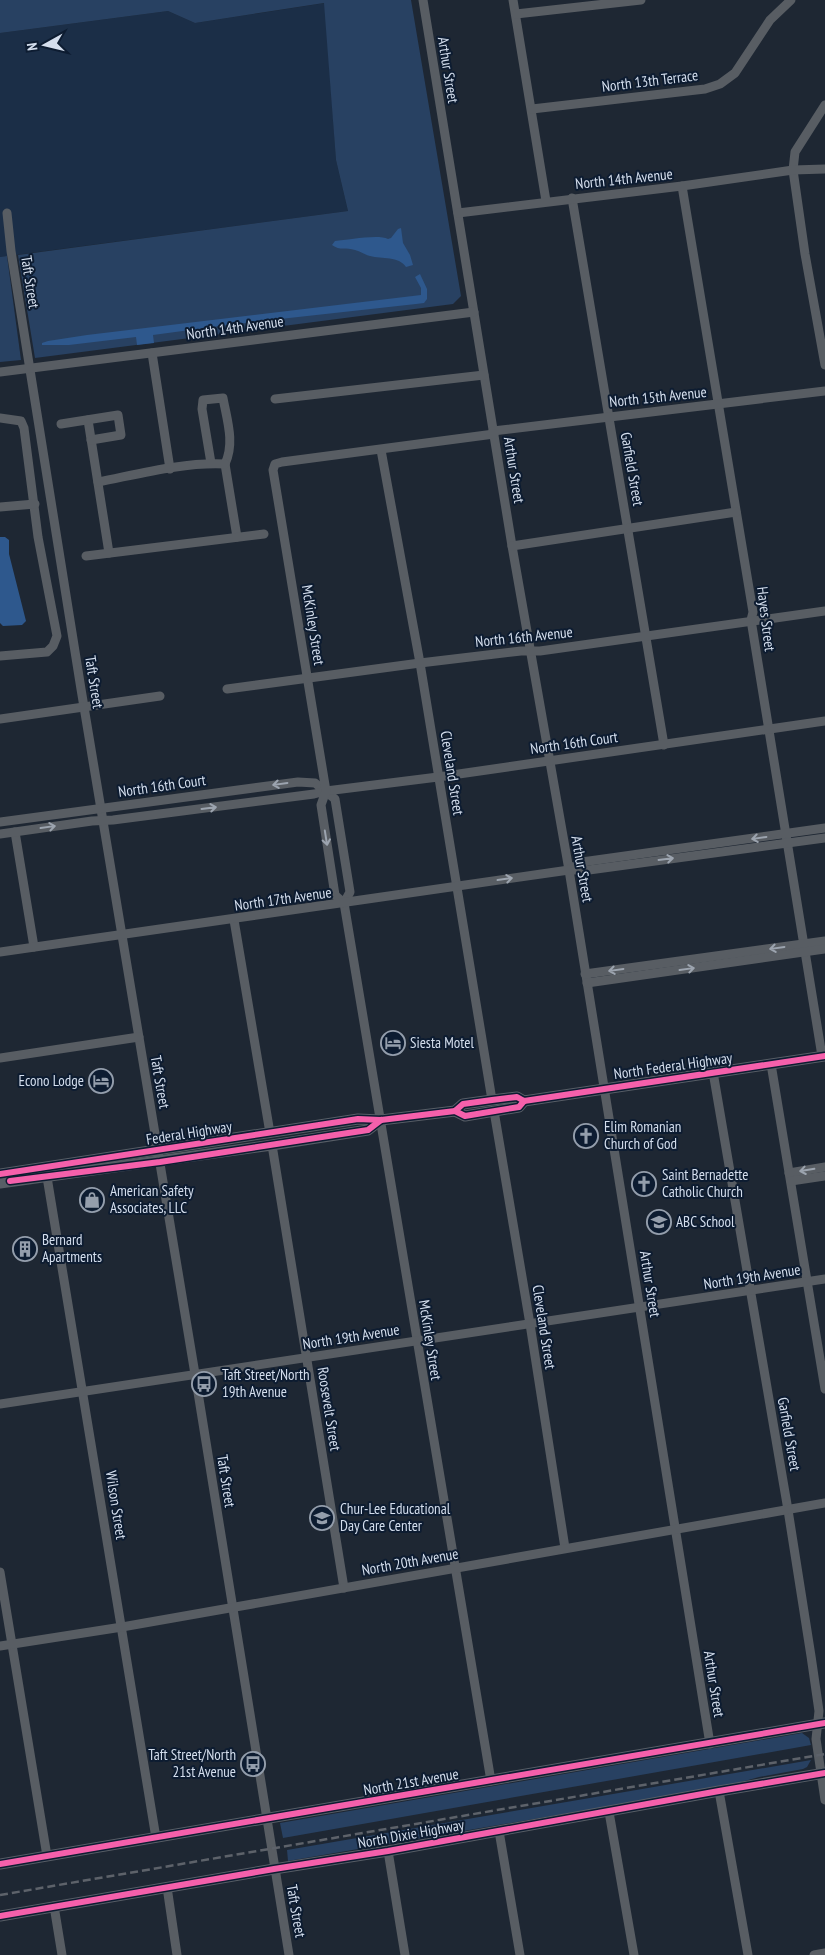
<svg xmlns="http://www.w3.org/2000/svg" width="825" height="1955" viewBox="0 0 825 1955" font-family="'PT Sans Narrow',sans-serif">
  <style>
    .built { fill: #1b2e47 }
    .green { fill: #284162 }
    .water { fill: #2e588d }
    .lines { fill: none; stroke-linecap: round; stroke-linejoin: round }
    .minor { stroke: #585d63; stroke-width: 9 }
    .major { stroke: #585e66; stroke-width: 11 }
    .rail { stroke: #5d626a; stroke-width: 2.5; stroke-dasharray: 8 4; stroke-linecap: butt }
    .cycleway-casing { stroke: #0d1c31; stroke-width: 9 }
    .cycleway { stroke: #f560ab; stroke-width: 6 }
    .oneway { stroke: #9ca4af }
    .labels { text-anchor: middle; stroke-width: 4; stroke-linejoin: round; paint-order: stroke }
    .street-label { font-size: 15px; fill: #d4deed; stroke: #0d1c31 }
    .poi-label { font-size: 15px; fill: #d4deed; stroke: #0d1c31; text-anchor: start }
  </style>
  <rect width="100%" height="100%" fill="#1e2733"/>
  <polygon class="built" points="325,3 336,160 348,211 0,257 0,33 168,11 195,23"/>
  <g class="green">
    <polygon points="0,0 411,0 461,296 453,304 35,358 18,255 348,211 336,160 324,3 195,23 168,11 0,33"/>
    <polygon points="7,256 21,360 0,362 0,257"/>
    <polygon points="802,1733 809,1738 811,1745 283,1838 280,1823"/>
    <polygon points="811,1760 807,1767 803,1769 759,1777 727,1786 288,1861 287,1850"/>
  </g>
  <g class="water">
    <path d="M 401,228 L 403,243 L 410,255 L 413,265 L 406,267 C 399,256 382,259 370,256 C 365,255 360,251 355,250 C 346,247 340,251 332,245 L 335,241 C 348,240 378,234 388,239 L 391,238 L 398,229 Z"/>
    <polygon points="420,274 427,289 427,299 424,303 416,304 271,320 259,324 242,323 153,335 154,343 137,345 136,337 69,345 42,345 42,343 48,341 87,335 421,295 421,288 415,277"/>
    <polygon points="0,537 5,537 9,540 9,554 26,621 22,625 3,626 0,623"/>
  </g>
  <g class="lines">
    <g class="minor">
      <polyline points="423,0 512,546 569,870 710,1744"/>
      <polyline points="513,0 546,201"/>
      <polyline points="516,14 641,0"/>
      <polyline points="825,105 795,152 793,170 805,254 825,365"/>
      <polyline points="532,109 705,89 720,84 735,73 770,20 791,0"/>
      <polyline points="682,186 753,612 751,620 822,1056"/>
      <polyline points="572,198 664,745"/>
      <polyline points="7,213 11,251 81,689 195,1374 289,1955"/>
      <polyline points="458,213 682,186 793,170 825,169"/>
      <polyline points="152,353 170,469"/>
      <polyline points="0,372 474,312"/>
      <polyline points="275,399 484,375"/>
      <polyline points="0,418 21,421 24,428 38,537 57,636 53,646 47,652 0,656"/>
      <polyline points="88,420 109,553"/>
      <polyline points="61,424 118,415 121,435 91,440"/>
      <polyline points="493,431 825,391"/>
      <polyline points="381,450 420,663 492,1100"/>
      <path d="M 211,463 L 202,409 L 203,400 L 223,398 C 227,420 235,443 225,464"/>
      <polyline points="225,464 237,537"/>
      <path d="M 98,482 C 139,474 183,462 225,464"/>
      <polyline points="0,507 35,504"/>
      <polyline points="512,546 736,512"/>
      <polyline points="86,556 264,534"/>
      <polyline points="227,689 420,663 521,651 540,651 825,611"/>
      <polyline points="0,719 160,696"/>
      <polyline points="0,822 298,782 315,783 335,799 350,892 344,903 491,1781"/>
      <polyline points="15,832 34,947"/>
      <polyline points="0,834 92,821 113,820 314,794 326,791 438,777 825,721"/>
      <polyline points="570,869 582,862 825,828"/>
      <polyline points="344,903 335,895 321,805 326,791 273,470 275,464 282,462 494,434"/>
      <polyline points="234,920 270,1133"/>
      <polyline points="0,952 569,870 589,870 825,838"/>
      <polyline points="585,974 825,941"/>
      <polyline points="587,983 825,949"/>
      <polyline points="0,1058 139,1037"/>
      <polyline points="771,1064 825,1389"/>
      <polyline points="713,1072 788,1510 811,1656 819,1711 816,1739 825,1800"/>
      <polyline points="494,1111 530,1324 565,1548"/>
      <polyline points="272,1145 344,1588"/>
      <polyline points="789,1173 825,1167"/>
      <polyline points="47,1177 156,1838"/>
      <polyline points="791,1181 825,1176"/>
      <polyline points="0,1404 825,1279"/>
      <polyline points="0,1572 47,1856"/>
      <polyline points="0,1646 122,1627 825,1503"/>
      <polyline points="719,1791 748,1955"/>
      <polyline points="609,1812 634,1955"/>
      <polyline points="499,1831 520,1955"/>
      <polyline points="388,1851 405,1955"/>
      <polyline points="167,1887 177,1955"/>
      <polyline points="54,1906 62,1955"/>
      <polyline points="814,1955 825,1953"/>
    </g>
    <g class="major">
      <polyline points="524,1101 825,1056"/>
      <polyline points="455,1111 465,1116 519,1107 524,1101"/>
      <polyline points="0,1174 358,1119 381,1120 455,1111 463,1104 492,1100 517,1097 524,1101"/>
      <polyline points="0,1183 272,1145 368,1130 381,1120"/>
      <polyline points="0,1864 825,1723"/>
      <polyline points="0,1916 274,1869 388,1851 719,1791 825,1773"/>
    </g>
    <polyline class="rail" points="0,1895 825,1754"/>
    <defs>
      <g id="cycleway">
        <polyline points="524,1101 825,1056"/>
        <polyline points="455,1111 465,1116 519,1107 524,1101"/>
        <polyline points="0,1174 358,1119 381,1120 455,1111 463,1104 492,1100 517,1097 524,1101"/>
        <polyline points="10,1181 160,1162 335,1135 368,1130 381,1120"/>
        <polyline points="0,1864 825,1723"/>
        <polyline points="0,1916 274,1869 388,1851 719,1791 825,1773"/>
      </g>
    </defs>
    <use href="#cycleway" class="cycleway-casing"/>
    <use href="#cycleway" class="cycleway"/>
  </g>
  <defs><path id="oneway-shaft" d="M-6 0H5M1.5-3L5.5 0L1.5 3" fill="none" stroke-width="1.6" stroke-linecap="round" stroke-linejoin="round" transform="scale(1.25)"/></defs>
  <g class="oneway">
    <use href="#oneway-shaft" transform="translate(280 784) rotate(172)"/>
    <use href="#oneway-shaft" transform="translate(209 808) rotate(-7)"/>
    <use href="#oneway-shaft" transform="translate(48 827) rotate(-8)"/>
    <use href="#oneway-shaft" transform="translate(326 838) rotate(81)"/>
    <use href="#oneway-shaft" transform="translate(759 838) rotate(172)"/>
    <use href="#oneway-shaft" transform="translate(666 859) rotate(-7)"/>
    <use href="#oneway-shaft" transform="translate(505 879) rotate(-8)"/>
    <use href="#oneway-shaft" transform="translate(777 948) rotate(172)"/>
    <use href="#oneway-shaft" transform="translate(687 969) rotate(-8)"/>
    <use href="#oneway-shaft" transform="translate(616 970) rotate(172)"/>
    <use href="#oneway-shaft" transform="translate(807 1170) rotate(171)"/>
  </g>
  <defs>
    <symbol id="hotel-ring" viewBox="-11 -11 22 22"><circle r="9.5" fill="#0d1c31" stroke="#949eac" stroke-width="1.5"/><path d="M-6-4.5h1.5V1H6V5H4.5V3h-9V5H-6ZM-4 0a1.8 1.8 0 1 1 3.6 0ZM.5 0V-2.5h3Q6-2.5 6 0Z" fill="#949eac"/></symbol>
    <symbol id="church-ring" viewBox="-11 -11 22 22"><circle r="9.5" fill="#0d1c31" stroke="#949eac" stroke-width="1.5"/><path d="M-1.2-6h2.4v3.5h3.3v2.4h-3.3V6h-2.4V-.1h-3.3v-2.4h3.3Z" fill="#949eac"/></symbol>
    <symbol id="shop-ring" viewBox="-11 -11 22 22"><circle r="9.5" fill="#0d1c31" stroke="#949eac" stroke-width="1.5"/><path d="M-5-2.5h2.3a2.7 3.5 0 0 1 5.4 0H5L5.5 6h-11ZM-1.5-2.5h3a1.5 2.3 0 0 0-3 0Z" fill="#949eac"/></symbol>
    <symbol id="school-ring" viewBox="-11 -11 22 22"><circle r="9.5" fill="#0d1c31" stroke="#949eac" stroke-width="1.5"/><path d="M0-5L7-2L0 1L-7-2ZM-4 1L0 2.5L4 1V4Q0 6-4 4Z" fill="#949eac"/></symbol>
    <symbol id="building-ring" viewBox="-11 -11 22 22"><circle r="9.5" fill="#0d1c31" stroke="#949eac" stroke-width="1.5"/><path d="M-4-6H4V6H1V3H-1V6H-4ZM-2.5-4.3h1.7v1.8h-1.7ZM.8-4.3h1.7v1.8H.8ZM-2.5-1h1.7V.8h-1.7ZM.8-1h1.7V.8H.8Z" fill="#949eac"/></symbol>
    <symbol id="bus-ring" viewBox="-11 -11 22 22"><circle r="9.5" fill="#0d1c31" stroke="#949eac" stroke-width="1.5"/><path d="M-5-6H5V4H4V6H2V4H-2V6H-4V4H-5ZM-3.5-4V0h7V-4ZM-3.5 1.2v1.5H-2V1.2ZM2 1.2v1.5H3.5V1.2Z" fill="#949eac"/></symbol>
  </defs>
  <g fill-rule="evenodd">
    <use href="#hotel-ring" x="379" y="1029" width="28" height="28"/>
    <use href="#hotel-ring" x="87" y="1067" width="28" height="28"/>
    <use href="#church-ring" x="572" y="1122" width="28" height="28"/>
    <use href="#church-ring" x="630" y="1170" width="28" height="28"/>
    <use href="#shop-ring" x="78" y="1186" width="28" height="28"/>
    <use href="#school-ring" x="645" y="1208" width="28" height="28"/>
    <use href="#building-ring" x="11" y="1235" width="28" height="28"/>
    <use href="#bus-ring" x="190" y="1370" width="28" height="28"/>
    <use href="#school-ring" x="308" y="1504" width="28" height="28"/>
    <use href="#bus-ring" x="239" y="1750" width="28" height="28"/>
  </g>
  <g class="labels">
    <g class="street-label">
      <text transform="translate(448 70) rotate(81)" y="5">Arthur Street</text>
      <text transform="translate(650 81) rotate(-7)" y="5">North 13th Terrace</text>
      <text transform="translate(624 179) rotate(-6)" y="5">North 14th Avenue</text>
      <text transform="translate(30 282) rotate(81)" y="5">Taft Street</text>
      <text transform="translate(235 328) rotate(-8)" y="5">North 14th Avenue</text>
      <text transform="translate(658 397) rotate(-6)" y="5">North 15th Avenue</text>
      <text transform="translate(632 469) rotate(80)" y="5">Garfield Street</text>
      <text transform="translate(514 470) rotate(81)" y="5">Arthur Street</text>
      <text transform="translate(766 619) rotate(83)" y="5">Hayes Street</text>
      <text transform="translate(313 625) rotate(81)" y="5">McKinley Street</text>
      <text transform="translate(524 637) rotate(-6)" y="5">North 16th Avenue</text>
      <text transform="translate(94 682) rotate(81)" y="5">Taft Street</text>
      <text transform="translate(574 743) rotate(-8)" y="5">North 16th Court</text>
      <text transform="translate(452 773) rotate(81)" y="5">Cleveland Street</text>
      <text transform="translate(162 786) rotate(-8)" y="5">North 16th Court</text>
      <text transform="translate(582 869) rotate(80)" y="5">Arthur Street</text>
      <text transform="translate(283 899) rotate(-8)" y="5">North 17th Avenue</text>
      <text transform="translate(673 1066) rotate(-8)" y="5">North Federal Highway</text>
      <text transform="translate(160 1082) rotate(80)" y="5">Taft Street</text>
      <text transform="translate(189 1133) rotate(-9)" y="5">Federal Highway</text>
      <text transform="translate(752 1277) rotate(-9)" y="5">North 19th Avenue</text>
      <text transform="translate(650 1284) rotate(81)" y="5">Arthur Street</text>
      <text transform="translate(544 1327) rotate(81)" y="5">Cleveland Street</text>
      <text transform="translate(351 1337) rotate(-9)" y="5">North 19th Avenue</text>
      <text transform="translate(430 1340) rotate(81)" y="5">McKinley Street</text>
      <text transform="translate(329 1409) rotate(81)" y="5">Roosevelt Street</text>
      <text transform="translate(789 1434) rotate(80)" y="5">Garfield Street</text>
      <text transform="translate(226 1481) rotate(81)" y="5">Taft Street</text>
      <text transform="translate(116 1505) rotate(81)" y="5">Wilson Street</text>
      <text transform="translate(410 1562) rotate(-10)" y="5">North 20th Avenue</text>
      <text transform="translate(714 1684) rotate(81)" y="5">Arthur Street</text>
      <text transform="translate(411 1782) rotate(-10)" y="5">North 21st Avenue</text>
      <text transform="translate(411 1834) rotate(-10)" y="5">North Dixie Highway</text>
      <text transform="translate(296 1911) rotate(80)" y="5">Taft Street</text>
    </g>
    <g class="poi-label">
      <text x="410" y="1048">Siesta Motel</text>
      <text x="84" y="1086" text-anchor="end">Econo Lodge</text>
      <text x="604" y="1132">Elim Romanian<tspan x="604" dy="17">Church of God</tspan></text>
      <text x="662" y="1180">Saint Bernadette<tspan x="662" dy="17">Catholic Church</tspan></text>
      <text x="110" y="1196">American Safety<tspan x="110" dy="17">Associates, LLC</tspan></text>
      <text x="676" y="1227">ABC School</text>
      <text x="42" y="1245">Bernard<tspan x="42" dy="17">Apartments</tspan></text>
      <text x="222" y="1380">Taft Street/North<tspan x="222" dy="17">19th Avenue</tspan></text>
      <text x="340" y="1514">Chur-Lee Educational<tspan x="340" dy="17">Day Care Center</tspan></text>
      <text x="236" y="1760" text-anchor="end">Taft Street/North<tspan x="236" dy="17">21st Avenue</tspan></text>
    </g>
  </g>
  <g transform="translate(45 45) rotate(262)" stroke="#0d1c31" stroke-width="4" paint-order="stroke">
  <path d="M0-4L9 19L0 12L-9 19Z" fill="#d4deed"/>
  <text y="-8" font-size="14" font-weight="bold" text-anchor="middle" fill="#d4deed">N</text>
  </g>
</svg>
